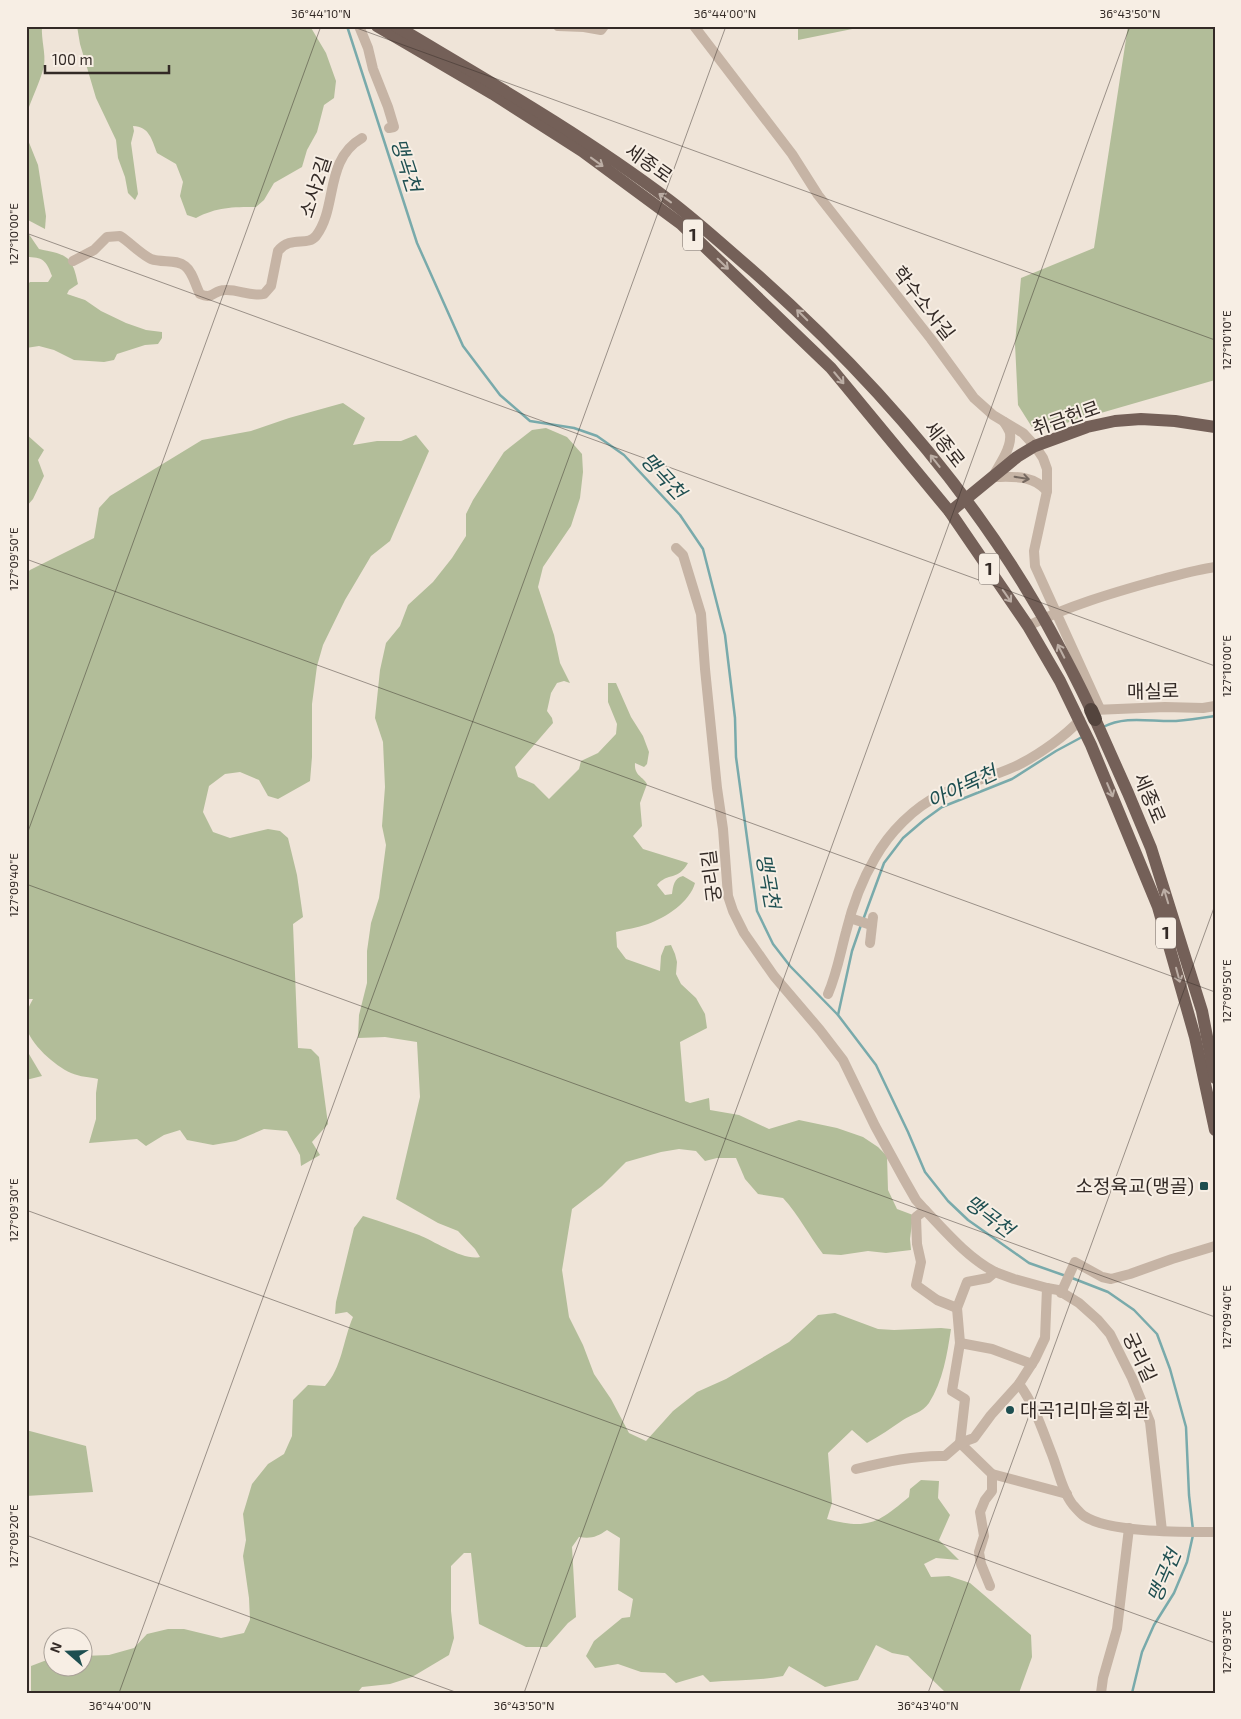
<svg xmlns="http://www.w3.org/2000/svg" width="1241" height="1719" viewBox="0 0 1241 1719" font-family="'Exo 2','Noto Sans KR',sans-serif">
  <style>
    .green { fill: #b2bd99 }
    .lines { fill: none; stroke-linecap: round; stroke-linejoin: round }
    .stream { stroke: #79aaab; stroke-width: 2.5 }
    .minor { stroke: #c6b4a5; stroke-width: 10 }
    .major { stroke: #746058; stroke-width: 12 }
    .highway { stroke: #53443d; stroke-width: 14 }
    .oneway { stroke: #bcaea5 }
    .oneway2 { stroke: #75685f }
    .ticks { fill: none; stroke: #332a26; stroke-width: 1; stroke-opacity: 0.45 }
    .poi-dot { fill: #1e4f51; stroke: #f7eee4; stroke-width: 2 }
    .labels { text-anchor: middle; stroke-width: 4; stroke-linejoin: round; paint-order: stroke }
    .shield { fill: #f7eee4; stroke: #6e655f; stroke-width: 1 }
    .shield-label { font-size: 18px; font-weight: bold; fill: #332a26 }
    .street-label { font-size: 19px; fill: #332a26; stroke: #f7eee4 }
    .poi-label { font-size: 19px; fill: #332a26; stroke: #f7eee4; text-anchor: end }
    .water-label { font-size: 20px; font-style: italic; fill: #1e4f51; stroke: #f7eee4 }
    .neatline { fill: none; stroke: #332a26; stroke-width: 2 }
    .ticks-label { font-size: 12px; text-anchor: middle; fill: #332a26 }
  </style>
  <rect width="100%" height="100%" fill="#efe4d8"/>
  <g class="green">
    <path d="M 26,26 L 42,26 C 41,40 46,53 44,66 C 40,83 31,99 26,116 Z"/>
    <path d="M 77,26 L 310,26 L 326,53 L 336,81 L 334,98 L 324,105 L 317,132 L 307,150 L 302,167 L 274,183 L 264,200 L 256,207 C 232,207 217,207 196,218 L 187,215 L 180,196 L 183,182 L 176,164 L 157,153 C 152,140 149,126 133,126 L 134,131 L 131,143 L 138,194 L 135,200 L 128,193 L 125,177 L 118,158 L 116,140 L 96,98 L 80,44 Z"/>
    <polygon points="798,26 867,26 798,40"/>
    <polygon points="1128,26 1215,26 1215,380 1035,432 1018,405 1015,344 1021,278 1094,248"/>
    <polygon points="26,135 38,165 46,216 45,229 26,219"/>
    <path d="M 26,230 L 39,249 C 66,255 72,254 78,284 L 69,290 L 67,294 L 85,300 L 101,311 L 126,323 L 146,330 L 162,332 L 162,338 L 158,344 L 145,345 L 117,354 L 114,360 L 104,362 L 74,360 L 54,350 L 39,346 L 26,348 L 26,286 L 30,282 L 48,282 L 52,276 C 46,260 43,257 26,257 Z"/>
    <path d="M 343,403 L 365,418 L 353,445 L 377,441 L 401,441 L 416,435 L 429,451 L 390,541 L 371,556 L 345,600 L 323,645 L 317,666 L 312,704 L 312,757 L 310,781 L 278,799 L 268,796 L 259,780 L 240,772 L 225,774 L 209,786 L 203,812 L 213,832 L 230,838 L 268,829 L 280,831 L 288,838 L 297,875 L 303,917 L 293,924 L 298,1048 L 311,1049 L 319,1057 L 328,1124 L 312,1142 L 320,1155 L 301,1166 L 300,1155 L 287,1131 L 264,1129 L 236,1141 L 213,1145 L 187,1140 L 180,1130 L 164,1135 L 146,1146 L 137,1139 L 89,1143 L 96,1119 L 96,1093 L 98,1079 C 90,1077 80,1077 71,1073 C 55,1066 30,1044 26,1026 C 24,1016 28,1008 33,999 L 26,999 L 26,574 L 30,570 L 94,538 L 99,508 L 110,496 L 202,440 L 251,431 L 289,418 Z"/>
    <path d="M 546,428 L 567,437 L 582,454 L 583,472 L 580,498 L 571,526 L 543,567 L 538,587 L 554,635 L 560,663 L 570,683 L 564,681 L 557,683 L 551,693 L 547,711 L 552,718 L 553,723 L 515,767 L 518,777 L 534,784 L 549,799 L 579,769 L 581,761 L 598,753 L 616,734 L 617,724 L 608,702 L 608,683 L 616,683 L 631,717 L 643,736 L 649,752 L 647,764 L 644,767 L 635,763 C 634,776 643,776 647,784 L 640,803 L 642,826 L 633,836 L 643,849 L 688,863 C 678,881 668,872 657,885 L 665,895 L 672,894 C 673,886 674,878 683,876 L 695,883 C 690,902 665,918 648,924 C 637,928 626,929 616,932 L 617,947 L 626,959 L 660,971 L 661,956 L 665,946 L 671,945 L 675,954 L 677,962 L 676,974 L 681,984 L 696,998 L 705,1014 L 707,1028 L 680,1042 L 685,1101 L 690,1103 L 709,1098 L 710,1110 L 739,1115 L 769,1129 L 799,1120 L 837,1128 L 863,1137 L 878,1147 L 887,1156 L 888,1190 L 897,1209 L 913,1215 L 910,1239 L 911,1250 L 886,1253 L 868,1251 L 841,1255 L 823,1254 C 809,1236 799,1215 783,1198 L 758,1194 L 745,1179 L 736,1158 L 717,1158 L 705,1161 L 696,1151 L 679,1149 L 661,1152 L 626,1162 L 602,1186 L 572,1209 L 562,1270 L 569,1317 L 583,1345 L 594,1374 L 611,1399 L 629,1433 L 646,1441 L 673,1411 L 697,1392 L 726,1379 L 789,1342 L 818,1315 L 835,1313 L 878,1329 L 894,1330 L 941,1328 L 951,1329 C 947,1355 943,1381 929,1403 C 922,1413 912,1414 903,1420 C 891,1428 880,1436 867,1443 L 852,1430 L 828,1453 L 832,1503 L 827,1519 C 868,1530 878,1523 909,1497 L 910,1489 L 921,1480 L 939,1481 L 938,1498 L 950,1515 L 939,1540 L 959,1560 L 936,1558 L 924,1564 L 931,1577 L 949,1576 L 970,1583 L 1031,1635 L 1032,1657 L 1019,1693 L 946,1693 L 908,1656 L 892,1653 L 876,1645 L 858,1680 L 825,1687 L 789,1666 L 783,1676 C 759,1681 734,1680 710,1682 L 703,1675 L 676,1683 L 665,1673 L 641,1672 L 618,1664 L 595,1668 L 586,1656 L 594,1641 L 622,1618 L 630,1617 L 633,1599 L 618,1590 L 620,1538 L 607,1530 C 597,1537 591,1539 579,1537 L 572,1547 L 576,1617 L 568,1623 L 547,1647 L 526,1647 L 479,1624 L 471,1553 L 464,1553 L 451,1566 L 451,1611 L 454,1638 L 449,1655 L 412,1677 L 390,1684 L 362,1687 L 357,1693 L 31,1693 L 31,1666 L 52,1658 L 52,1666 L 82,1666 L 83,1656 L 109,1655 L 134,1648 L 147,1634 L 168,1629 L 184,1629 L 221,1638 L 244,1633 L 250,1620 L 249,1598 L 243,1556 L 246,1540 L 243,1514 L 252,1484 L 268,1464 L 284,1454 L 292,1436 L 293,1400 L 308,1385 L 325,1386 C 342,1368 343,1340 353,1317 L 347,1312 L 335,1314 L 336,1302 L 354,1228 L 363,1216 C 382,1222 400,1228 419,1235 C 434,1241 464,1261 480,1257 L 475,1249 L 458,1231 L 438,1223 L 396,1199 L 420,1097 L 417,1042 L 385,1037 L 358,1038 L 359,1015 L 367,983 L 367,951 L 371,923 L 379,898 L 386,845 L 382,826 L 385,787 L 383,742 L 375,718 L 380,670 L 386,643 L 400,626 L 408,605 L 433,582 L 452,558 L 466,536 L 466,514 L 473,500 L 504,452 L 532,430 Z"/>
    <polygon points="26,434 44,450 38,460 44,476 33,499 26,507"/>
    <polygon points="26,1049 42,1076 26,1080"/>
    <polygon points="26,1430 86,1446 93,1492 26,1496"/>
  </g>
  <g class="lines">
    <g class="stream">
      <polyline points="347,26 417,243 463,346 500,395 530,421 574,428 597,436 624,455 680,515 703,549 725,635 735,718 736,757 757,911 773,944 790,966 838,1015 876,1065 908,1132 925,1172 948,1201 968,1220 1029,1263 1066,1276"/>
      <path d="M 1103,727 C 1126,715 1151,722 1176,721 C 1189,720 1202,718 1215,716"/>
      <polyline points="863,920 884,863 903,838 924,820 942,807 1012,779 1056,751 1082,737"/>
      <polyline points="838,1015 852,951 861,925"/>
      <polyline points="1072,1278 1108,1292 1134,1310 1157,1334 1170,1369 1186,1427 1189,1495 1193,1530"/>
      <polyline points="1132,1693 1142,1652 1154,1625 1174,1593 1187,1562 1193,1535"/>
    </g>
    <g class="minor">
      <polyline points="359,26 368,48 373,69 388,107 394,127 389,128"/>
      <polyline points="558,26 584,27 601,30 604,26"/>
      <polyline points="694,26 792,154 818,195 931,339 974,398 993,415 1023,433 1035,446 1043,458 1047,469 1047,491 1034,551 1035,566 1100,709"/>
      <path d="M 73,261 L 94,250 L 107,237 L 120,236 C 131,243 139,253 151,259 C 162,263 177,259 185,266 C 193,272 195,285 200,294 C 214,300 213,290 225,290 C 238,289 251,297 264,294 L 271,286 L 278,251 C 291,235 307,247 316,236 C 338,207 324,160 362,138"/>
      <path d="M 995,473 C 1001,462 1012,447 1010,433 C 1009,430 1006,425 1004,422"/>
      <path d="M 992,477 C 1013,477 1032,474 1047,491"/>
      <polyline points="676,548 683,555 701,614 705,669 717,788 723,829 728,896 733,911 744,933 774,976 820,1030 843,1060 875,1126 904,1179 916,1200 925,1210"/>
      <path d="M 1028,626 C 1068,606 1112,593 1155,581 C 1175,576 1194,570 1215,567"/>
      <polyline points="1094,710 1165,707 1203,708 1215,706"/>
      <polyline points="850,918 871,925"/>
      <polyline points="870,943 873,917"/>
      <path d="M 828,994 C 837,973 840,954 846,932 C 852,907 862,880 875,858 C 889,833 914,807 940,795 C 966,782 996,777 1022,763 C 1041,753 1065,736 1080,720"/>
      <polyline points="1047,1288 1014,1279 995,1272 988,1278 967,1282 957,1308 960,1343 952,1391 965,1399 960,1443 992,1474 1067,1494"/>
      <polyline points="1061,1293 1075,1262 1102,1277 1111,1279 1130,1274 1172,1259 1215,1246"/>
      <path d="M 957,1308 L 937,1300 L 916,1285 L 921,1262 L 917,1244 L 916,1217 L 925,1210 C 946,1232 968,1258 995,1272"/>
      <polyline points="960,1343 992,1349 1032,1364"/>
      <path d="M 1019,1384 C 1034,1404 1042,1429 1051,1452 C 1058,1469 1062,1491 1073,1505 C 1076,1508 1080,1513 1084,1516 C 1109,1533 1183,1532 1215,1532"/>
      <path d="M 856,1469 C 885,1462 916,1455 945,1456 L 960,1443 L 974,1438 L 991,1415 L 1019,1384 L 1035,1359 L 1045,1338 L 1047,1288 L 1058,1290 L 1079,1303 L 1098,1320 L 1110,1334 L 1132,1378 L 1150,1422 L 1162,1531"/>
      <polyline points="990,1586 981,1564 979,1552 984,1536 980,1512 985,1500 992,1491 992,1474"/>
      <polyline points="1101,1693 1103,1678 1117,1629 1129,1528"/>
    </g>
    <g class="major">
      <polyline points="377,26 493,94 582,151 681,224 831,368 950,512 1028,626 1060,681 1091,745 1158,907 1195,1037 1215,1130"/>
      <path d="M 396,26 C 488,81 583,135 669,200 C 698,222 725,247 753,271 C 876,380 986,506 1062,652 C 1072,671 1082,690 1091,710"/>
      <polyline points="950,512 1017,457 1035,446 1087,427 1115,421 1141,419 1175,421 1215,427"/>
      <polyline points="1095,719 1128,793 1151,848 1202,1011 1215,1078"/>
    </g>
    <polyline class="highway" points="1091,710 1095,719"/>
  </g>
  <defs><path id="oneway-shaft" d="M-6 0H5M1.5-3L5.5 0L1.5 3" fill="none" stroke-width="1.6" stroke-linecap="round" stroke-linejoin="round" transform="scale(1.25)"/></defs>
  <g class="oneway">
    <use href="#oneway-shaft" transform="translate(597 162) rotate(36)"/>
    <use href="#oneway-shaft" transform="translate(665 198) rotate(-144)"/>
    <use href="#oneway-shaft" transform="translate(723 264) rotate(44)"/>
    <use href="#oneway-shaft" transform="translate(802 315) rotate(-135)"/>
    <use href="#oneway-shaft" transform="translate(839 378) rotate(50)"/>
    <use href="#oneway-shaft" transform="translate(935 461) rotate(-128)"/>
    <use href="#oneway-shaft" transform="translate(1007 596) rotate(55)"/>
    <use href="#oneway-shaft" transform="translate(1061 651) rotate(-117)"/>
    <use href="#oneway-shaft" transform="translate(1110 790) rotate(67)"/>
    <use href="#oneway-shaft" transform="translate(1166 896) rotate(-107)"/>
    <use href="#oneway-shaft" transform="translate(1178 975) rotate(75)"/>
  </g>
  <use class="oneway2" href="#oneway-shaft" transform="translate(1022 478) rotate(9)"/>
  <path class="ticks" d="M 351,26 L 1215,340M 26,233 L 1215,666M 26,559 L 1215,992M 26,837 L 321,26M 26,884 L 1215,1317M 26,1210 L 1215,1643M 26,1535 L 458,1693M 119,1693 L 726,26M 524,1693 L 1130,26M 928,1693 L 1215,905"/>
  <g class="poi-dot">
    <rect x="1199" y="1181" width="10" height="10" rx="2.5"/>
    <circle cx="1010" cy="1410" r="5"/>
  </g>
  <g class="labels">
    <g class="shield">
      <rect x="683" y="219.5" width="20" height="31" rx="4"/>
      <rect x="979" y="553.5" width="20" height="31" rx="4"/>
      <rect x="1156" y="917.5" width="20" height="31" rx="4"/>
    </g>
    <g class="shield-label">
      <text x="693" y="241">1</text>
      <text x="989" y="575">1</text>
      <text x="1166" y="939">1</text>
    </g>
    <g class="street-label">
      <text transform="translate(649 163) rotate(35)" y="7">세종로</text>
      <text transform="translate(315 187) rotate(-72)" y="7">소사2길</text>
      <text transform="translate(924 303) rotate(52)" y="7">학수소사길</text>
      <text transform="translate(1066 418) rotate(-19)" y="7">취금헌로</text>
      <text transform="translate(945 444) rotate(52)" y="7">세종로</text>
      <text transform="translate(1153 691) rotate(-1)" y="7">매실로</text>
      <text transform="translate(1150 798) rotate(67)" y="7">세종로</text>
      <text transform="translate(711 876) rotate(-97)" y="7">궁리길</text>
      <text transform="translate(1140 1357) rotate(65)" y="7">궁리길</text>
    </g>
    <g class="poi-label">
      <text x="1194" y="1193">소정육교(맹골)</text>
      <text x="1020" y="1417" text-anchor="start">대곡1리마을회관</text>
    </g>
    <g class="water-label">
      <text transform="translate(406 165) rotate(72)" y="7">맹곡천</text>
      <text transform="translate(663 476) rotate(47)" y="7">맹곡천</text>
      <text transform="translate(962 787) rotate(-25)" y="7">아야목천</text>
      <text transform="translate(768 881) rotate(80)" y="7">맹곡천</text>
      <text transform="translate(989 1216) rotate(37)" y="7">맹곡천</text>
      <text transform="translate(1164 1576) rotate(-67)" y="7">맹곡천</text>
    </g>
  </g>
  <rect width="1241" height="1719" fill="none" stroke="#f7eee4" stroke-width="55"/>
  <g transform="translate(68 1652) rotate(290)"><circle r="24" fill="#f7eee4" stroke="#a9a098"/>
  <path d="M0-4L9 19L0 12L-9 19Z" fill="#1e4f51"/>
  <text y="-8" font-size="14" font-weight="bold" text-anchor="middle" fill="#332a26">N</text>
  </g>
  <path d="M45 65v8h124v-8" fill="none" stroke="#332a26" stroke-width="2.5"/>
  <text x="52" y="65" font-size="15" fill="#332a26" stroke="#f7eee4" stroke-width="4" paint-order="stroke">100 m</text>
  <rect x="28" y="28" width="1186" height="1664" class="neatline"/>
  <g class="ticks-label">
    <text x="321" y="18">36°44'10"N</text>
    <text x="725" y="18">36°44'00"N</text>
    <text x="1130" y="18">36°43'50"N</text>
    <text transform="translate(14 234) rotate(-90)" y="4">127°10'00"E</text>
    <text transform="translate(1227 340) rotate(-90)" y="4">127°10'10"E</text>
    <text transform="translate(14 559) rotate(-90)" y="4">127°09'50"E</text>
    <text transform="translate(1227 666) rotate(-90)" y="4">127°10'00"E</text>
    <text transform="translate(14 885) rotate(-90)" y="4">127°09'40"E</text>
    <text transform="translate(1227 991) rotate(-90)" y="4">127°09'50"E</text>
    <text transform="translate(14 1210) rotate(-90)" y="4">127°09'30"E</text>
    <text transform="translate(1227 1317) rotate(-90)" y="4">127°09'40"E</text>
    <text transform="translate(14 1536) rotate(-90)" y="4">127°09'20"E</text>
    <text transform="translate(1227 1642) rotate(-90)" y="4">127°09'30"E</text>
    <text x="120" y="1710">36°44'00"N</text>
    <text x="524" y="1710">36°43'50"N</text>
    <text x="928" y="1710">36°43'40"N</text>
  </g>
</svg>
